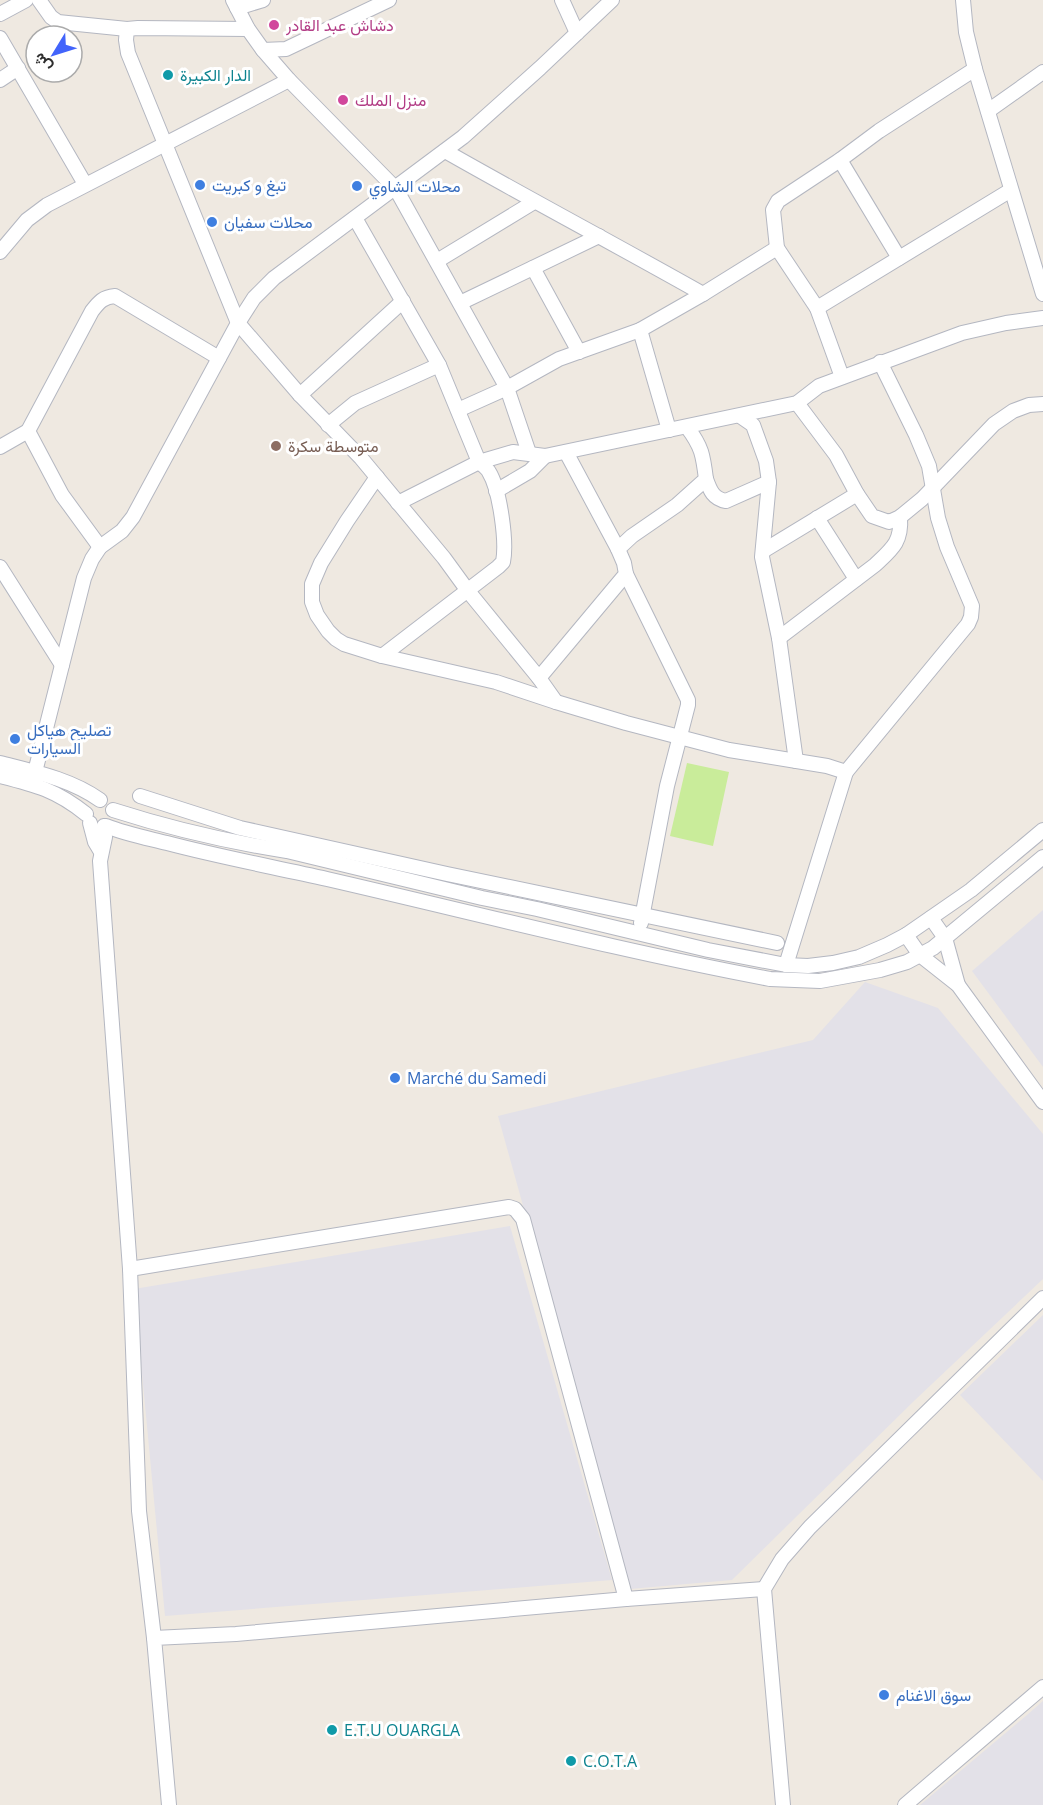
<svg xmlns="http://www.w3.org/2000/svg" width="1043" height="1805" viewBox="0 0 1043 1805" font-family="'Open Sans',Vazirmatn,sans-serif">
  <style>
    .industrial { fill: #e3e1e8 }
    .pitch { fill: #c9ec9a }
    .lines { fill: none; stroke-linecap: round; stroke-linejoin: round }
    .minor-casing { stroke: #b4b7c1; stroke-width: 16 }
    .minor { stroke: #fff; stroke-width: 14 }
    .hotel-dot { fill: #d1479c; stroke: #fff; stroke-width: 2 }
    .culture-dot { fill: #0f9aa8; stroke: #fff; stroke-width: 2 }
    .shop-dot { fill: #3f7fe0; stroke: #fff; stroke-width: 2 }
    .education-dot { fill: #8d6e63; stroke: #fff; stroke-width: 2 }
    .labels { text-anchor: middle; stroke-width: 6; stroke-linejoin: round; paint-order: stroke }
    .hotel-label { font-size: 16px; fill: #b23c85; stroke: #fff; text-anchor: start }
    .culture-label { font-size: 16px; fill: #0d838f; stroke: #fff; text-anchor: start }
    .shop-label { font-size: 16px; fill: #366cbe; stroke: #fff; text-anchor: start }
    .education-label { font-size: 16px; fill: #785e54; stroke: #fff; text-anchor: start }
  </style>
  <rect width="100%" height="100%" fill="#efe9e1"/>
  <g class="industrial">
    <polygon points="1043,910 1043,1067 972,971"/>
    <polygon points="865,982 938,1008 1043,1134 1043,1279 915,1400 732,1580 630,1589 498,1116 813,1040"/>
    <polygon points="510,1226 612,1580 165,1616 134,1289"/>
    <polygon points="1043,1315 1043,1481 960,1395"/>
    <polygon points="1043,1701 1043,1805 920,1805 1027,1715"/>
  </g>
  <polygon class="pitch" points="687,763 729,772 713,846 670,836"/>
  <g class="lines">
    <defs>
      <g id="minor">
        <polyline points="39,0 51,17 58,22 127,29"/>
        <polyline points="233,0 248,29 263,50 289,80 396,189 507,388 529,453"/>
        <polyline points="562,0 577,33"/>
        <polyline points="963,0 966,32 975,69 1043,294"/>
        <polyline points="237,8 263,0"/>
        <polyline points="0,14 26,0"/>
        <polyline points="248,29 138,28 127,29 126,40 128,53 238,323 300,395 361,458 444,558 468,591 539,678 556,702 626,723 729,750 827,766 846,772 786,965"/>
        <polyline points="0,38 85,184"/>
        <polyline points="263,50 286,49 389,0"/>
        <polyline points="0,80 18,68"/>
        <polyline points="988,111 1043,72"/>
        <path d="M 445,151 C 531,200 618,246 703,294 L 640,330 L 559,359 L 507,388 L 458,410"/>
        <polyline points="840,160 899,258"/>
        <path d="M 355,218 L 439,365 L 479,462 C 482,465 487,468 489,472 C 500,490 507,542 503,562 L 498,567 L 382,656"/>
        <polyline points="0,252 27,220 47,205 289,80"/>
        <polyline points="437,261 534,202"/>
        <polyline points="533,268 579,352"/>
        <polyline points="703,294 777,248"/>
        <polyline points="460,303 599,236"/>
        <polyline points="817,308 1011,190"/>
        <polyline points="640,330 669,430"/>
        <polyline points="842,377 817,308 777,248 773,210 778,201 840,160 879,131 975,69"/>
        <polyline points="300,395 403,301"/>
        <polyline points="740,416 753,425 766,461 769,482 762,557 779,638 796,761"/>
        <polyline points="328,425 355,403 439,365"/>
        <polyline points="28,431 62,495 100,547"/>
        <path d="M 0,447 L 28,431 L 92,311 C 99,302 103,297 115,296 L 219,358"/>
        <polyline points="566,452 618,549"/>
        <polyline points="377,477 347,521 321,563 312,584 312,602 317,615 328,631 336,639 344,644 382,656 496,682 556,702"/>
        <path d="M 706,479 C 710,490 713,499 726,501 L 769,482"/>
        <polyline points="496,491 530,471 545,456"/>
        <polyline points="857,494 872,516 889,522 900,517 922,499 994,424 1013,411 1029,405 1043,404"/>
        <polyline points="398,503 479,462 513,452 545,456 797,403 819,386 962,333 1006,323 1043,318"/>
        <polyline points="817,518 856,579"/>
        <polyline points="763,551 857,494 836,455 797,403"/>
        <polyline points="0,567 62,665"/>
        <polyline points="626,574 688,700 688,705 667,786 641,923"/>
        <path d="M 779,638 L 875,565 C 892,549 902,542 900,517"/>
        <path d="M 539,678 L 626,574 L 624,563 L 618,549 L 632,536 L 677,505 L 706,479 C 703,455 702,447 687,427"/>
        <path d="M 0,763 C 35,772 70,779 100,800"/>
        <polyline points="846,772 968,624 971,617 972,606 947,547 938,518 929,466 916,435 880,362"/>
        <path d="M 0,776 C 36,785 56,790 86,814"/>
        <polyline points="35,785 35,772 84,578 92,559 100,547 122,531 133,517 238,323 254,298 274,278 463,137 540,68 612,0"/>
        <polyline points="140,796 240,828 447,874 777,943"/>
        <path d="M 113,810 C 169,828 229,842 287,851 L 482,898 L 537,909 L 708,950 L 786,965 L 808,966 L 833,963 L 859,957 L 887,945 L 906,935 L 971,890 L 1043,830"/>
        <polyline points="90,823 95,842 101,852"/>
        <polyline points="104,826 105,837 100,861 130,1269"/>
        <path d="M 106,826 C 126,834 147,838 167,843 C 220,857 274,867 327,879 C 475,913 621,951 770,979 L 820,981 L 880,970 L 907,962 L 933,948 L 1043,857"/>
        <polyline points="931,918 945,938 958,985"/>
        <polyline points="906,935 920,955 958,985 1043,1102"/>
        <polyline points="154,1638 139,1511 130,1269 509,1207 515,1209 523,1219 626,1599"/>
        <polyline points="169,1805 154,1638 236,1634 626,1599 764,1589"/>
        <polyline points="783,1805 764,1589 782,1559 810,1527 1043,1298"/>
        <polyline points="905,1805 1043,1687"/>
      </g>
    </defs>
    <use href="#minor" class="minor-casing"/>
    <use href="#minor" class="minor"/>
  </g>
  <g class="hotel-dot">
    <circle cx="274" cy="25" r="6"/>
    <circle cx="343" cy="100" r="6"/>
  </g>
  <g class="culture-dot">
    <circle cx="168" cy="75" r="6"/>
    <circle cx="332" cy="1730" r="6"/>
    <circle cx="571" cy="1761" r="6"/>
  </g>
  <g class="shop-dot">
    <circle cx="200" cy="185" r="6"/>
    <circle cx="357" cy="186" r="6"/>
    <circle cx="212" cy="222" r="6"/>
    <circle cx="15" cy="739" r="6"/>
    <circle cx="395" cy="1078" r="6"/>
    <circle cx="884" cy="1695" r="6"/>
  </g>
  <circle class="education-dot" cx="276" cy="446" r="6"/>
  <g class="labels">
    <g class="hotel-label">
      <text x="286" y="31">دشاش عبد القادر</text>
      <text x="355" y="106">منزل الملك</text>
    </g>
    <g class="culture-label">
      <text x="180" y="81">الدار الكبيرة</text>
      <text x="344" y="1736">E.T.U OUARGLA</text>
      <text x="583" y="1767">C.O.T.A</text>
    </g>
    <g class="shop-label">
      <text x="212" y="191">تبغ و كبريت</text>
      <text x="369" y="192">محلات الشاوي</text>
      <text x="224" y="228">محلات سفيان</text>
      <text x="27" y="736">تصليح هياكل<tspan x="27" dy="18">السيارات</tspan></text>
      <text x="407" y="1084">Marché du Samedi</text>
      <text x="896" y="1701">سوق الاغنام</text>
    </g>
    <g class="education-label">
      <text x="288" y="452">متوسطة سكرة</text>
    </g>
  </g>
  <g transform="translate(54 54) rotate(232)"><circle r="28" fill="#ffffff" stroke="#ababab" stroke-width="1.5"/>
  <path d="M0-4.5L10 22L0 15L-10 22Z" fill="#4264fb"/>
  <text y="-9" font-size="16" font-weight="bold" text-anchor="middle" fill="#2e2e2e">ش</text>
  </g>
</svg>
